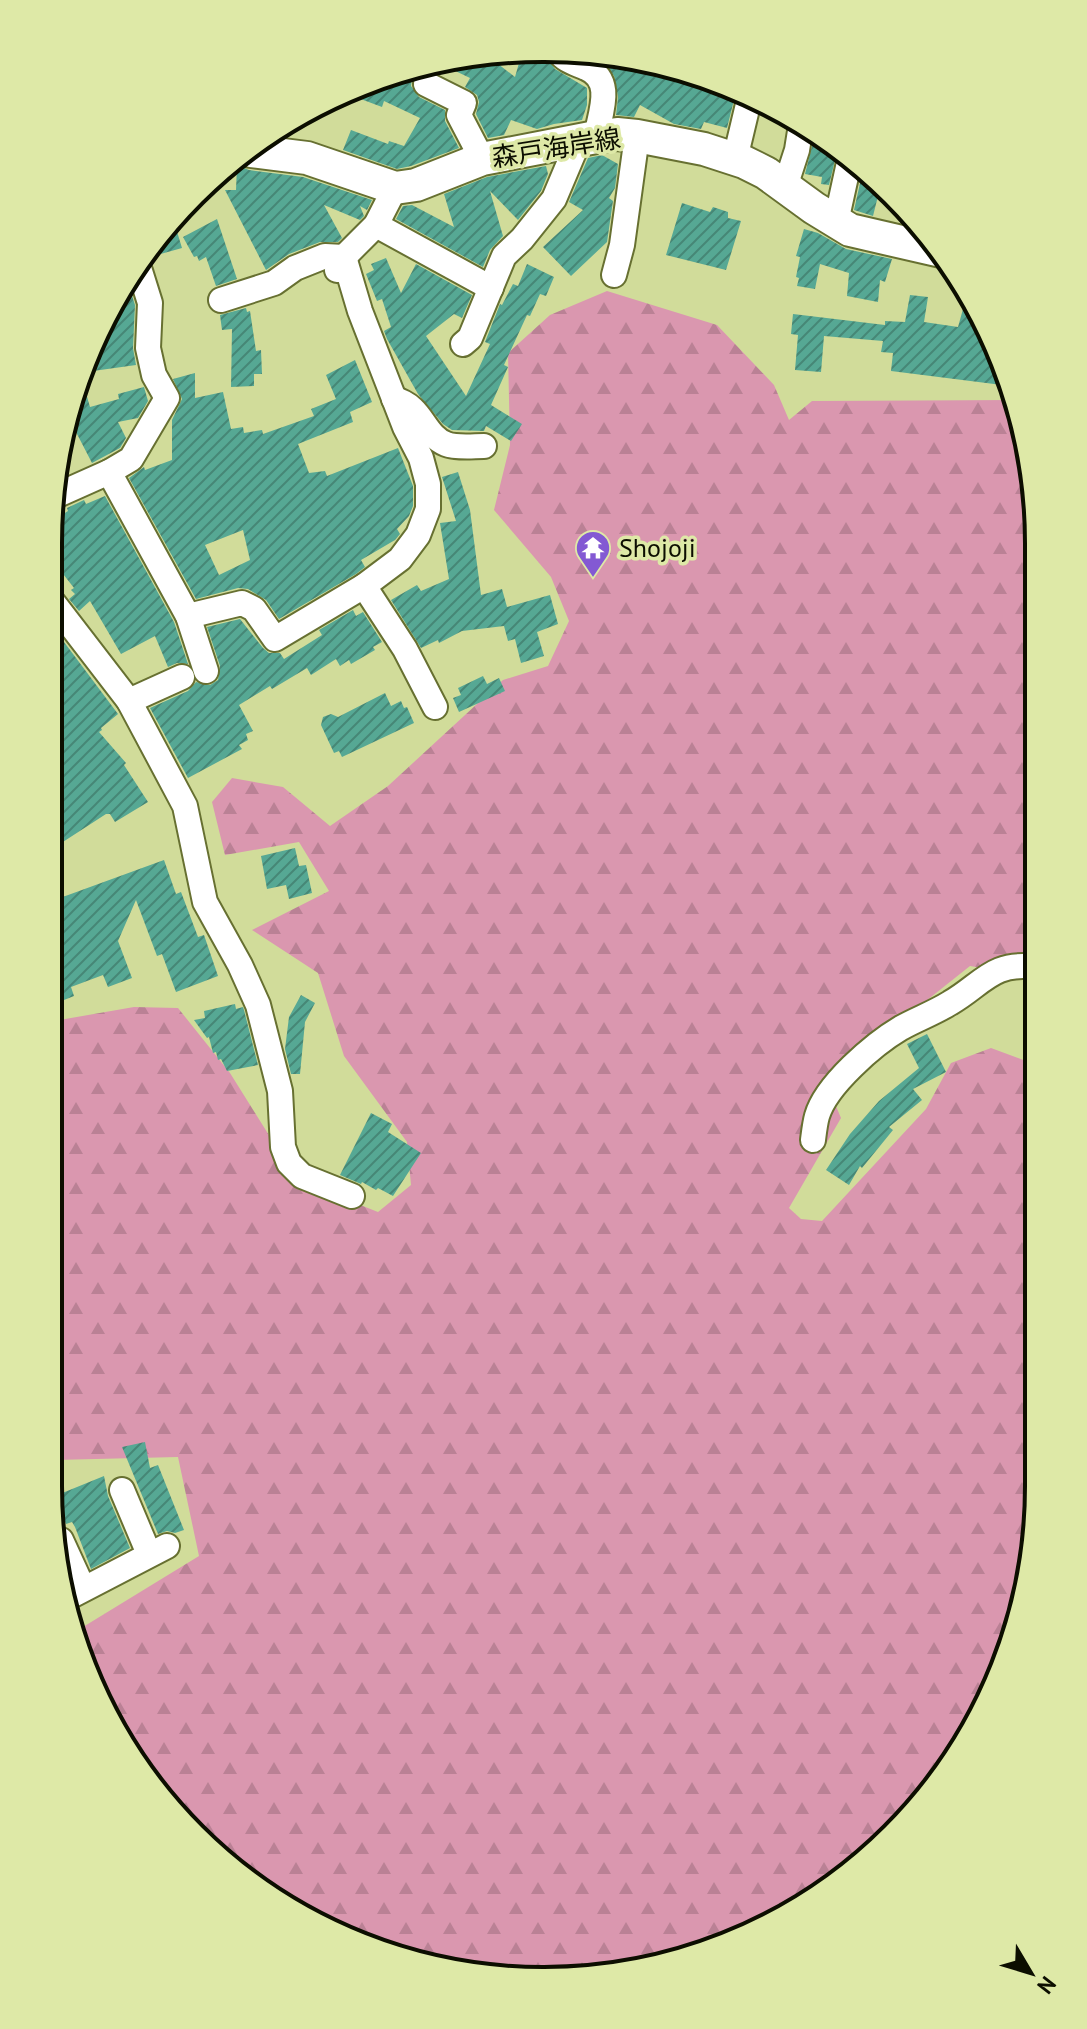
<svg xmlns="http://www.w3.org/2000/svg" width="1087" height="2029" viewBox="0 0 1087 2029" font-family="'PT Sans','Noto Sans JP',sans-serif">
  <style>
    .forest { fill: url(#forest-firs) }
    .building { fill: url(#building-hatch); fill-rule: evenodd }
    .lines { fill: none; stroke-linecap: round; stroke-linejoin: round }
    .minor-casing { stroke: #677031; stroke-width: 28 }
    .major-casing { stroke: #677031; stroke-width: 36 }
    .minor { stroke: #fff; stroke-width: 24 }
    .major { stroke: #fff; stroke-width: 32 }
    .labels { text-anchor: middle; stroke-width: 7; stroke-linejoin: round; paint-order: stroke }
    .street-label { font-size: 26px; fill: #0c0e00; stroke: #dee9a7 }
    .poi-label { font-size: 26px; fill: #0c0e00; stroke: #dee9a7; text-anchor: start }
    .rim { fill: none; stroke: #0c0e00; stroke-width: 4 }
  </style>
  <defs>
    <pattern id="forest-firs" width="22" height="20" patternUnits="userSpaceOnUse" patternTransform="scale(2)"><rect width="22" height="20" fill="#da97af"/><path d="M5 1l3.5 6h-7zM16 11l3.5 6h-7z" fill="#ba8195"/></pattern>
    <pattern id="building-hatch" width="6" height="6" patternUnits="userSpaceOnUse" patternTransform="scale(2)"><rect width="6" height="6" fill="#56a894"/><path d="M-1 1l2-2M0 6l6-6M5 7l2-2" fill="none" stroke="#468776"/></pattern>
  </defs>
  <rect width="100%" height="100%" fill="#d1dc9a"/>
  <polygon class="forest" points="607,291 717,325 774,385 789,420 812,401 1014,400 1035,478 1036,977 970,966 858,1055 827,1085 841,1118 789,1208 801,1219 822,1221 926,1109 951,1063 991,1048 1037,1065 1038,1517 988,1705 871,1858 734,1943 576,1980 416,1964 269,1898 151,1787 74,1643 83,1627 199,1556 178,1457 55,1460 48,1465 48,1022 134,1007 178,1008 230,1073 297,1180 378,1212 411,1185 407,1142 344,1056 318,973 252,930 329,891 299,842 225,855 212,802 232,778 283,787 330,826 388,786 503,680 548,666 569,621 551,577 494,510 510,445 508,353 550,315"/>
  <g class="building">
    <polygon points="586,52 736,92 727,128 704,122 701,129 674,124 640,105 634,117 616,115 618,97 614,76 603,61"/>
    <polygon points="543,53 555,69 587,88 587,105 582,120 554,124 537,129 511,120 504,135 488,138 476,114 479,102 477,95 465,87 470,78 445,66 493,60 515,77 521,56"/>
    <polygon points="436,68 434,71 426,69 417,72 412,78 411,86 419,97 445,110 445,121 459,148 411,166 397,169 343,150 351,130 388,144 389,141 404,146 420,118 384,101 382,107 358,98 362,87 385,74"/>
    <polygon points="815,134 824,140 823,150 837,152 829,185 821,184 822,177 805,174"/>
    <polygon points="602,155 618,164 615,188 609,198 613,201 607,242 571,276 543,247 583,210 569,202 588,158"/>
    <polygon points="237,165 249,170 303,177 372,200 367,210 360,206 364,216 360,220 324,205 342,238 338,242 320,242 289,254 266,270 225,190 236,190"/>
    <polygon points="546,166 548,174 541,191 518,220 490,191 503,236 490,250 483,267 396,219 403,206 412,205 454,227 444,194 487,177"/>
    <polygon points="863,170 871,171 896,201 878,196 873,216 854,210"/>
    <polygon points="682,203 710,212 713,207 728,212 728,218 741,221 726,270 666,255"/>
    <polygon points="217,219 237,279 216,286 206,257 199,261 197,256 194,257 183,237"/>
    <polygon points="175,225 182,248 150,257 162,243"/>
    <polygon points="804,229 818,233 846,249 892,259 885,282 880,280 878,302 847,296 849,273 820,264 815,289 797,286 799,278 796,277 800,257 796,256"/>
    <polygon points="386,258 401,293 416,264 472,295 462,318 454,314 426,336 466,396 490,344 485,342 500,304 502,305 513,284 518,286 527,264 554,277 546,296 540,294 530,316 527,315 504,365 508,367 491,405 522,424 511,441 486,426 484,431 452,430 443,424 418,394 387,339 384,331 391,327 382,299 377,301 366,274 374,270 371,264"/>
    <polygon points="129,286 135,305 133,348 136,365 86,372 99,324"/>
    <polygon points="968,291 1001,354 1010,386 891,371 893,353 881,352 883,341 824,336 821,372 795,370 798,335 791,334 793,314 885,325 885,321 905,322 910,295 928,297 924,322 958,327"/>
    <polygon points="246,308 247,312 250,311 256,351 261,350 262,374 254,374 254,386 231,387 232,329 222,330 220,315"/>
    <path d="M 355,360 L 372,402 L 350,412 L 353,422 L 298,444 L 309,473 L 325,471 L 327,476 L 398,448 L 413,486 L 413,506 L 409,516 L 397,529 L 400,534 L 395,540 L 361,560 L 365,567 L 356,574 L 279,619 L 266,600 L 248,589 L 238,588 L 196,599 L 129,478 L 144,467 L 145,470 L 172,460 L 172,420 L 182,399 L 173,379 L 195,373 L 195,398 L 223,392 L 231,429 L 243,427 L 244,433 L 262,430 L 263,434 L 314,416 L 311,409 L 336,399 L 326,375 ZM 243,530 L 250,560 L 219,575 L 205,545 Z"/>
    <polygon points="83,383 90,407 119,399 118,394 144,387 148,401 138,418 118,422 126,438 120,448 92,463 77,434 73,421"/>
    <polygon points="458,472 470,510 481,595 502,589 507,607 550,595 558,624 537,632 544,656 521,663 515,639 508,641 504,626 462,631 439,643 438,640 421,648 391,600 417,585 421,591 449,579 440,523 456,521 442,477"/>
    <polygon points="105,496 174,622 188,664 177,663 168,667 155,636 121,654 90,601 79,611 69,599 75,594 71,590 74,588 49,556 49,523 68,511 67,508 84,500 86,504"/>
    <polygon points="353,610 356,616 363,612 382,642 373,647 375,650 351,664 349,660 340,666 336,659 311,675 307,668 272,689 270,686 239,705 253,731 246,734 248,740 239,745 242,749 188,778 150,708 188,691 196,682 210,685 218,680 220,666 207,627 240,619 263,648 269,653 280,653 284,659 322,635 319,630"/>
    <polygon points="49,622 118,714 101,728 102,730 99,732 126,763 124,765 148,802 115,822 110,814 106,814 49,851"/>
    <polygon points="483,676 487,684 499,678 505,691 459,712 453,698 461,695 458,688"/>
    <polygon points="385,693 391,706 401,701 404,708 407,707 414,723 342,757 339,751 334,753 321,725 323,717 331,714 338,717"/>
    <polygon points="295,848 299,866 306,865 312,893 289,899 286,885 267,889 261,856"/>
    <polygon points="164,860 176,894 181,892 198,937 204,935 218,976 176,992 162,954 157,956 136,900 118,941 132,978 108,987 103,975 71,987 74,996 49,1006 49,902"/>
    <polygon points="301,995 315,1003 305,1022 300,1074 291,1074 285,1049 289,1017"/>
    <polygon points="235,1004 236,1009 243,1007 244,1010 258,1065 227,1071 221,1059 218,1060 216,1052 213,1053 209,1037 207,1038 194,1020 205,1018 204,1011"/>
    <polygon points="927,1034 946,1072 913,1089 922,1100 889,1127 893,1130 862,1168 860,1166 849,1185 826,1170 850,1134 879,1101 919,1068 907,1044"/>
    <polygon points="371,1113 392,1124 388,1132 421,1153 393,1196 378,1188 376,1190 362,1182 361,1184 340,1175"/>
    <polygon points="145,1442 150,1468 158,1465 184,1530 175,1533 167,1531 158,1534 122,1447"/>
    <polygon points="104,1476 108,1496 130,1548 91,1569 75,1527 72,1522 66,1524 55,1496"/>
  </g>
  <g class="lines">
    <defs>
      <g id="minor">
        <path d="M 558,51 C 565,61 575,63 586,68 C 615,80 600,113 596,137"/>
        <polyline points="426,84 464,103 459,115 482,159"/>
        <polyline points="735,159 750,96"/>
        <polyline points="785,187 797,150 801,125"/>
        <polyline points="836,222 850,158"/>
        <polyline points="376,225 491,288"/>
        <polyline points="337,270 344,257 376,225 395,188"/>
        <polyline points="140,271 150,303 148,348 154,375 167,398 131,459 109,472 188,616 206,671"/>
        <polyline points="614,275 622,245 637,136"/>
        <polyline points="221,300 274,283 295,268 325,256 344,257"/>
        <polyline points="463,344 470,338 504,256 522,239 554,199 579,140"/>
        <path d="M 394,399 C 423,406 423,435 446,444 C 456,448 473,446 484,446"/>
        <polyline points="53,497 109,472"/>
        <polyline points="364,586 405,649 435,707"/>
        <polyline points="49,597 129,701 185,806 205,902 240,965 258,1005 280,1091 283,1147 289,1163 302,1176 352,1196"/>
        <polyline points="188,616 242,603 254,609 275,639 364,586 400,559 418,535 428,509 428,484 421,458 405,427 360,311 344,257"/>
        <polyline points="129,701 182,677"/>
        <path d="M 813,1140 C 814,1132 815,1123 817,1116 C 826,1085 874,1044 901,1028 C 917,1019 934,1013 950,1003 C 983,984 992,961 1036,967"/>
        <polyline points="122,1490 149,1554"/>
        <polyline points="61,1540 83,1588"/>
        <polyline points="67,1598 167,1546"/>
      </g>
      <polyline id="major" points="251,151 307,158 395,188 416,185 482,159 596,137 617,134 637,136 704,149 744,162 766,173 814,208 850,230 941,251"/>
    </defs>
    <use href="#minor" class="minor-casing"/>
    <use href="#major" class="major-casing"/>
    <use href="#minor" class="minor"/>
    <use href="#major" class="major"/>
  </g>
  <defs>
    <symbol id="temple-pin" viewBox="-11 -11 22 30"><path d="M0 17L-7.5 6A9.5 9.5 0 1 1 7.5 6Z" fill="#8359d3" stroke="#dee9a7"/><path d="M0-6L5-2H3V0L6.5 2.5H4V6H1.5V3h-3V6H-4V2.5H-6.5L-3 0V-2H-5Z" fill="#fff"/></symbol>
  </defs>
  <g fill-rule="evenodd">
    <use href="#temple-pin" x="573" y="528" width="40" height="54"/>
  </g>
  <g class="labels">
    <g class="street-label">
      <text transform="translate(556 148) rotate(-9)" y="9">森戸海岸線</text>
    </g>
    <g class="poi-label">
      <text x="619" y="557">Shojoji</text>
    </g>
  </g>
  <path d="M0 0H1087V2029H0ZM543 62H544A481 481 0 0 1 1025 543V1486A481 481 0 0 1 544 1967H543A481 481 0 0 1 62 1486V543A481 481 0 0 1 543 62Z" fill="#dee9a7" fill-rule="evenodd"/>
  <path class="rim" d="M543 62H544A481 481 0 0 1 1025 543V1486A481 481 0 0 1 544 1967H543A481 481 0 0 1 62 1486V543A481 481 0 0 1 543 62Z"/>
  <g transform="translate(1031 1973) rotate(128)" stroke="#dee9a7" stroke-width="6" paint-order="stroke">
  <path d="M0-6L14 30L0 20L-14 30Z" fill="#0c0e00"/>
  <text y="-12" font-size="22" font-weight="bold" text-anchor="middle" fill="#0c0e00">N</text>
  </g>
</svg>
